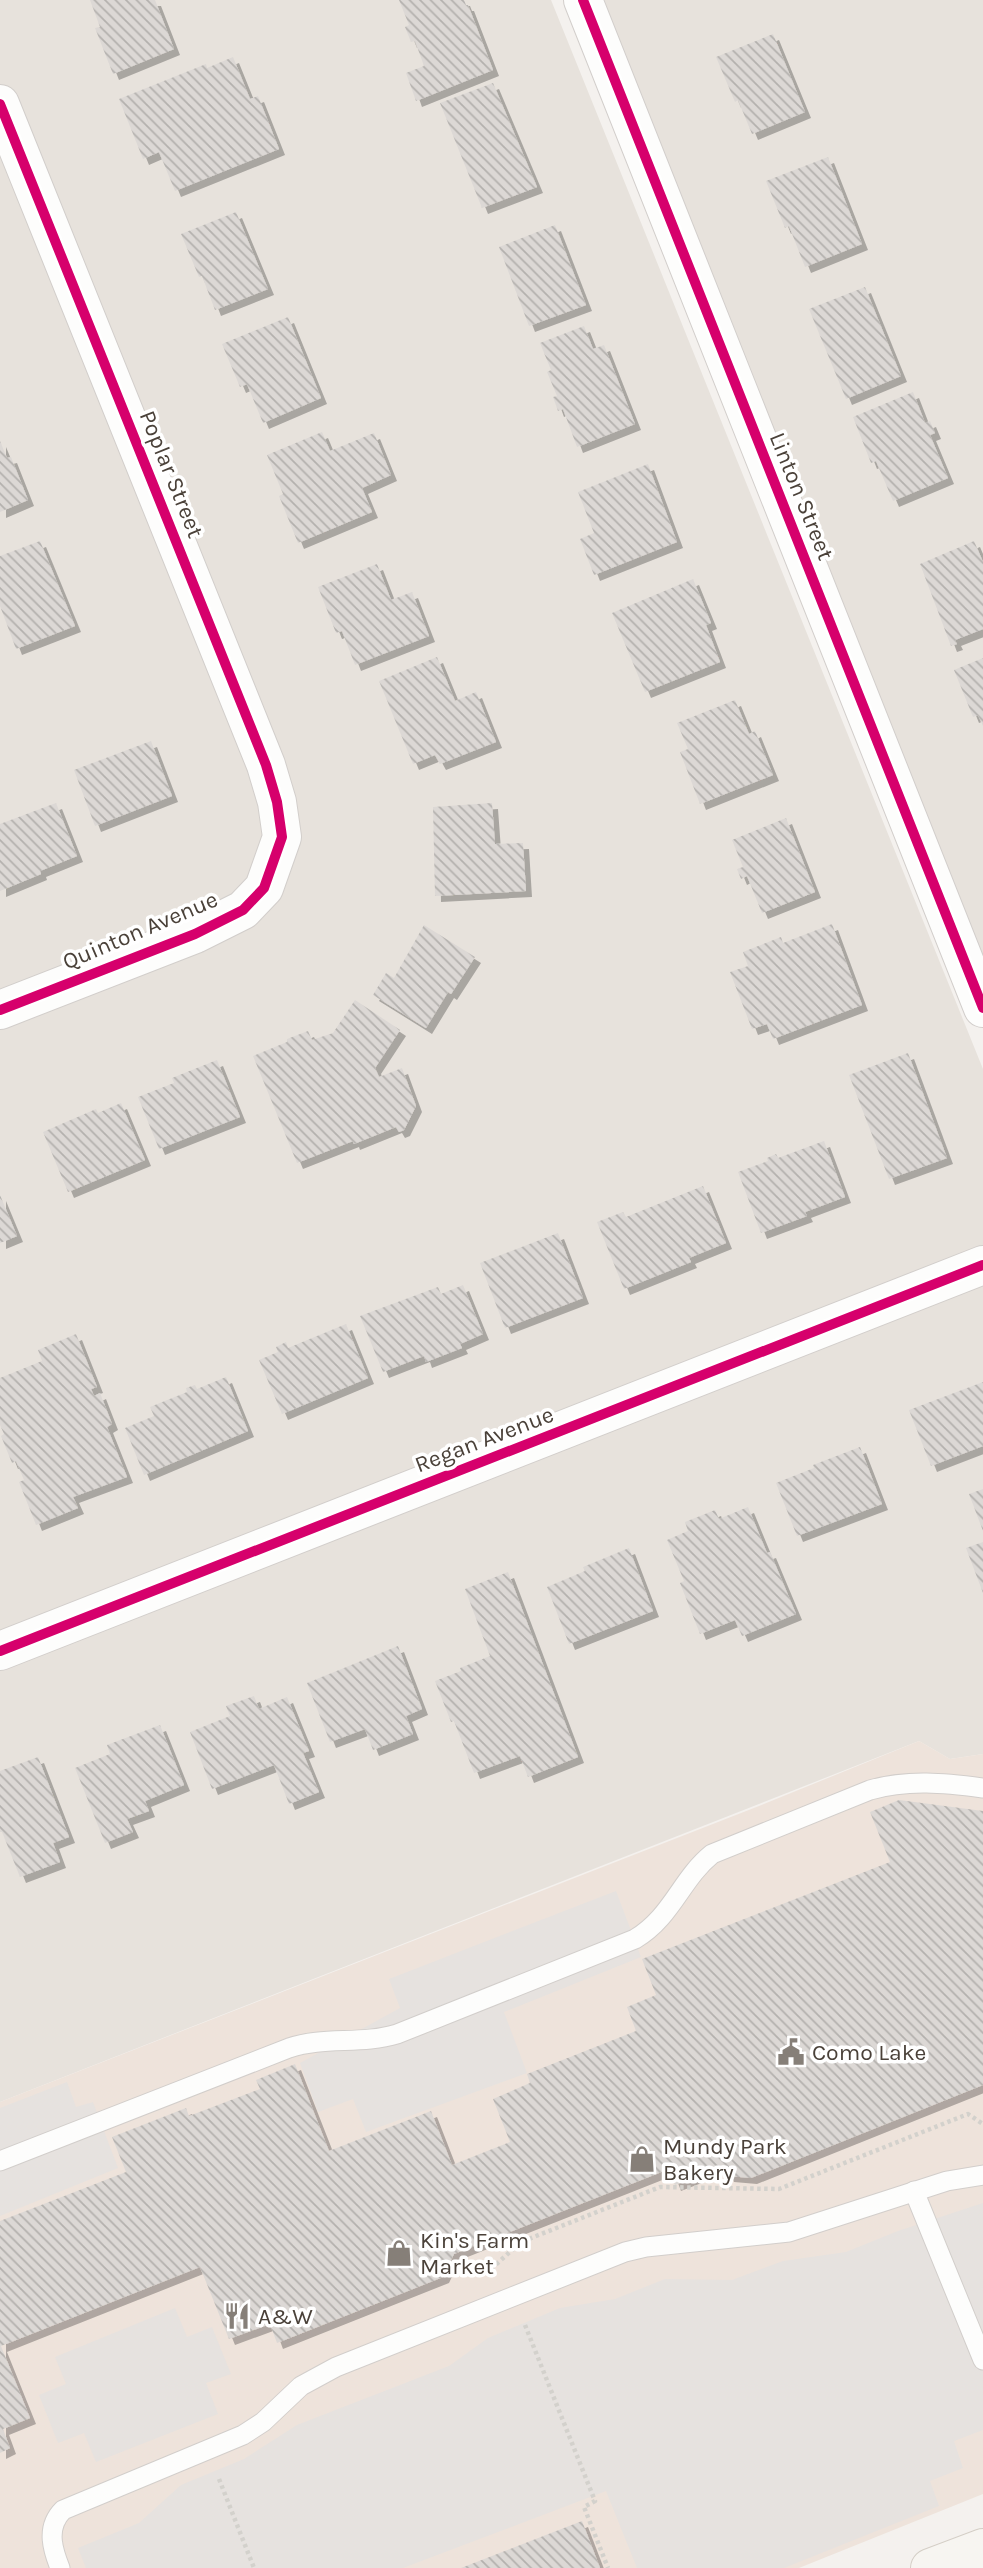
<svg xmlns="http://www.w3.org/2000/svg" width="983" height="2568" viewBox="0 0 983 2568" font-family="Karla,sans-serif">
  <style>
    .residential { fill: #e7e2dc }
    .commercial { fill: #eee3db }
    .parking { fill: #e6e2df }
    .building { fill: url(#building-back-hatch); filter: url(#shadow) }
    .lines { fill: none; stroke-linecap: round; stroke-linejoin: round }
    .service-casing { stroke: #d2cecb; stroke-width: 21 }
    .minor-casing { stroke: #d2cecb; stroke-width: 40 }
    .tertiary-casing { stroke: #d2cecb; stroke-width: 40 }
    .secondary-casing { stroke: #d4cec6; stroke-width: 40 }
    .path { stroke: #d3d1cc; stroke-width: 4.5; stroke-dasharray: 3.5 3.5; stroke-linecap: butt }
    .service { stroke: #fdfdfc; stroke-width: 19 }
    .minor { stroke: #fdfdfc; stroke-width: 38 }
    .tertiary { stroke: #fdfdfc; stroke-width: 38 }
    .secondary { stroke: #f7f5f1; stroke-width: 38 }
    .cycleway-casing { stroke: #fff; stroke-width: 15 }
    .cycleway { stroke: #d6006c; stroke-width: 10 }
    .labels { text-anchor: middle; stroke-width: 7; stroke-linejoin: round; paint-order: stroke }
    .street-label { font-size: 23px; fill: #4a4139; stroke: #fff }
    .poi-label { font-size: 23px; fill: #4a4139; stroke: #fff; text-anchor: start }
  </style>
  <defs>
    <pattern id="building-back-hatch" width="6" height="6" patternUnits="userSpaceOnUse" patternTransform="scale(1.75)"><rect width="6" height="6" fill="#dcd8d5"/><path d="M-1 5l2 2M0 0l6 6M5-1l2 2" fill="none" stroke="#b4b1ae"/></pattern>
    <filter id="shadow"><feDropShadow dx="6" dy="6" stdDeviation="0" flood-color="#0004"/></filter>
  </defs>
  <rect width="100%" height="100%" fill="#f4f1ee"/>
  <g class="residential">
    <polygon points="0,0 551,0 983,1069 983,1754 950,1759 919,1741 0,2102"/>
    <polygon points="591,0 983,0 983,985"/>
  </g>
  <polygon class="commercial" points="919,1741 950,1759 983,1754 983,2494 799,2568 0,2568 0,2102 759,1806"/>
  <g class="parking">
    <polygon points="616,1891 641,1957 504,2012 527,2073 366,2132 353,2099 318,2112 300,2063 400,2008 389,1979"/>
    <polygon points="67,2082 76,2107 93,2102 118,2168 0,2216 0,2108"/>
    <polygon points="983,2203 983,2430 954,2441 963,2468 930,2481 939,2506 784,2568 637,2568 606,2491 403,2568 86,2568 78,2548 139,2523 181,2485 244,2459 297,2425 449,2366 488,2338 560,2308 615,2299 665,2279 732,2280 783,2261 846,2252 898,2231"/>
    <polygon points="175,2308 187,2337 212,2327 231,2374 206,2383 218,2414 96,2462 84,2433 58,2443 39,2395 66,2384 55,2357"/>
  </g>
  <g class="building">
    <polygon points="90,0 155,0 174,49 113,74 95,28 100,27"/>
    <polygon points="399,0 464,0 466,5 468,5 493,70 416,101 406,73 424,66 415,41 411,42 405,27 409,25"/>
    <polygon points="773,34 805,112 752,134 738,100 735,102 716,57"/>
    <polygon points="233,57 250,99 258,96 279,149 175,191 159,152 143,159 119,99 206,64 207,68"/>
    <polygon points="493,83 537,187 482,208 440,103"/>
    <polygon points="828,157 862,244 805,267 789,226 785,228 766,181"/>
    <polygon points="236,212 268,289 215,310 202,276 199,277 181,234"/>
    <polygon points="555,225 586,305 529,326 499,247"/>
    <polygon points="865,287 901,376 846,399 809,309"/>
    <polygon points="288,317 321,398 263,423 247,384 240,387 222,344"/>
    <polygon points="584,326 593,349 604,345 635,424 577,447 563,409 558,411 553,397 557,396 547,372 551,370 540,343"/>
    <polygon points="913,392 925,423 930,421 935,433 930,435 948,478 893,501 876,461 871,463 853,417"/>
    <polygon points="322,432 330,451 374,433 391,475 362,488 372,512 298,543 279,496 283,494 267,455"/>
    <polygon points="0,441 7,458 11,457 28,500 0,512"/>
    <polygon points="648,464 677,542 594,575 580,539 594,533 578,492"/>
    <polygon points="40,541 75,626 16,649 0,606 0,556"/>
    <polygon points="974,541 983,562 983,629 955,640 957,644 951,646 920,564"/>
    <polygon points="377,564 391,600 412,592 429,636 355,665 342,631 336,633 318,587"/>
    <polygon points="693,579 711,623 706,625 720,662 645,692 612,613"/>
    <polygon points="437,657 455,701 476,692 496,742 440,764 435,755 413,764 379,681"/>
    <polygon points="983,658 983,726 978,715 973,717 954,670"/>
    <polygon points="735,700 749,734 755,731 773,775 700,804 680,752 688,749 677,723"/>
    <polygon points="151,741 172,796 95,826 74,770"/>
    <polygon points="56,803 77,856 40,871 41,874 0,891 0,824"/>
    <polygon points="492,803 495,844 523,843 526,891 435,896 433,807"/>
    <polygon points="786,818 815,892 762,913 747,876 741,879 737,869 743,867 732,840"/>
    <polygon points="832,924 862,1005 773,1039 767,1024 752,1029 730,972 748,966 743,952 781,937 783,943"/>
    <polygon points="424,925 475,957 451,994 448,992 426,1028 373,995 386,973 394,978"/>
    <polygon points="355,1000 400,1030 375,1068 379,1077 402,1068 416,1106 404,1130 399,1132 396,1127 354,1144 353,1141 297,1163 253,1056 287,1042 287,1039 308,1031 312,1040 333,1033"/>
    <polygon points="908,1053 947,1158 889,1179 849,1075"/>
    <polygon points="217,1060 240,1117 159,1149 138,1097 174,1083 172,1078"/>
    <polygon points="121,1103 145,1160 68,1192 43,1132 96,1109 98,1113"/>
    <polygon points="824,1141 845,1197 805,1212 807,1216 761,1233 738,1172 768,1161 767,1158 776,1154 778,1158"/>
    <polygon points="703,1186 726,1243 689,1258 691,1262 624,1289 597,1222 623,1212 626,1217"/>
    <polygon points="0,1195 17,1236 0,1243"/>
    <polygon points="558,1233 583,1298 505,1328 480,1263"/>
    <polygon points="463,1285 483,1334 460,1344 462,1348 426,1362 424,1356 383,1372 360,1316 438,1287 441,1294"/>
    <polygon points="346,1324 368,1378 282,1414 259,1360 278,1352 276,1347 286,1342 288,1348"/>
    <polygon points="76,1334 97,1387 91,1389 94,1396 100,1393 112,1424 107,1427 127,1477 73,1497 78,1508 36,1525 19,1482 24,1480 16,1461 12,1463 1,1436 4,1434 0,1425 0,1378 42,1361 38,1350"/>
    <polygon points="226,1377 248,1431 144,1475 125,1428 154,1416 150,1407 187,1392 186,1388 195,1385 197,1389"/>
    <polygon points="983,1382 983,1446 931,1466 909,1410"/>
    <polygon points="860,1447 882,1504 797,1536 776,1483 814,1468 813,1465"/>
    <polygon points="983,1489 983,1531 969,1494"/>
    <polygon points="748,1507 767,1553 770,1552 796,1614 742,1636 735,1620 700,1634 680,1583 684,1581 667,1540 688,1531 685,1522 715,1510 719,1519"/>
    <polygon points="983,1542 983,1593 966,1548"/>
    <polygon points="629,1548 653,1611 569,1644 547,1587 585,1571 583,1567"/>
    <polygon points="508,1572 578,1757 528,1777 520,1756 474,1773 454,1721 451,1722 435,1681 461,1671 460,1668 490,1656 465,1589"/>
    <polygon points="398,1646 422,1709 406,1716 413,1734 373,1750 365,1729 330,1742 307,1683"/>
    <polygon points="254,1696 259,1709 287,1697 309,1751 303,1753 319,1792 289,1804 274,1765 212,1789 190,1732 230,1716 226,1706"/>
    <polygon points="160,1725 184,1785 145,1801 149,1811 127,1819 133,1832 105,1843 75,1768 110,1754 107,1745"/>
    <polygon points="38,1757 69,1837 53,1843 60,1862 20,1877 2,1832 0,1832 0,1771"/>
    <polygon points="899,1800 983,1811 983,2085 751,2178 728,2176 724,2166 675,2185 669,2169 454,2254 443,2277 277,2343 270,2324 229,2339 200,2267 1,2346 30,2418 3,2429 10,2448 0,2453 0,2221 126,2172 112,2137 186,2108 189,2116 260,2089 256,2080 295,2064 329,2151 431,2111 452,2165 510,2142 493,2099 530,2083 527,2074 636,2031 627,2007 656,1995 642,1959 890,1862 870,1812"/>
    <polygon points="582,2521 600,2568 461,2568"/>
  </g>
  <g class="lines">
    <defs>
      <g id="service">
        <path d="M 0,2161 L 289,2048 C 324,2036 361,2045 397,2034 L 635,1939 C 672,1917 681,1879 712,1854 L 870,1790 C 908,1779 945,1783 983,1788"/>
        <polyline points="914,2191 983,2360"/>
        <path d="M 60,2568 C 52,2548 46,2527 63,2510 L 243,2435 L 263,2422 L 301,2386 L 336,2367 L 625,2252 L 646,2247 L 789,2232 L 947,2181 L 983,2175"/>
      </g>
      <g id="minor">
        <polyline points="0,104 266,765 277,802 282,837 264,888 243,910 195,934 0,1010"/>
        <polyline points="0,1651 983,1265"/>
      </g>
      <polyline id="tertiary" points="583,0 983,1008"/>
      <polyline id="secondary" points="930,2568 983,2548"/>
    </defs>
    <use href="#service" class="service-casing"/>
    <use href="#minor" class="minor-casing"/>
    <use href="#tertiary" class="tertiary-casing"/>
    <use href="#secondary" class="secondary-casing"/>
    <g class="path">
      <polyline points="491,2269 521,2242 660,2187 779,2189 968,2114 983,2124"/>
      <polyline points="525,2325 595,2501 584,2507 608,2568"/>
      <polyline points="219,2479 254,2568"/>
    </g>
    <use href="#service" class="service"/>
    <use href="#minor" class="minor"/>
    <use href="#tertiary" class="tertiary"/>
    <use href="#secondary" class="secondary"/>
    <defs>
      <g id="cycleway">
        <polyline points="583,0 983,1008"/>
        <polyline points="0,104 266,765 277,802 282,837 264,888 243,910 195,934 0,1010"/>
        <polyline points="0,1651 983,1265"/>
      </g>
    </defs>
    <use href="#cycleway" class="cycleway-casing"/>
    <use href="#cycleway" class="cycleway"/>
  </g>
  <defs>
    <symbol id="civic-bare" viewBox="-9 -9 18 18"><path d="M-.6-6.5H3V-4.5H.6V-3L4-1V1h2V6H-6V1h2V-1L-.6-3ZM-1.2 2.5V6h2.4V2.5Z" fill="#867f78" stroke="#fff" stroke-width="2.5" paint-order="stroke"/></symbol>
    <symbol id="shop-bare" viewBox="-9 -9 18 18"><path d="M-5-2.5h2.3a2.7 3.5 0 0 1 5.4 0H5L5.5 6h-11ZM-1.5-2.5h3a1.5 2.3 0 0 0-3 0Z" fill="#867f78" stroke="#fff" stroke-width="2.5" paint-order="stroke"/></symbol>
    <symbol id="restaurant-bare" viewBox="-9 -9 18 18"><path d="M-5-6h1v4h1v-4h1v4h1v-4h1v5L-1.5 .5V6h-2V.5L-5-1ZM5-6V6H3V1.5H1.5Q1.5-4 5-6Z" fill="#867f78" stroke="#fff" stroke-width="2.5" paint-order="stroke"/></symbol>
  </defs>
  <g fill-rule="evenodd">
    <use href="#civic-bare" x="772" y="2033" width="38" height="38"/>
    <use href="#shop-bare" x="623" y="2140" width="38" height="38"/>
    <use href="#shop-bare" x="380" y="2234" width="38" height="38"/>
    <use href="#restaurant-bare" x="218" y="2297" width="38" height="38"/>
  </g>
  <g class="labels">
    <g class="street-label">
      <text transform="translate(172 474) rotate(68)" y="8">Poplar Street</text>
      <text transform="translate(802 496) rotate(68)" y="8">Linton Street</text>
      <text transform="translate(140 930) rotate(-23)" y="8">Quinton Avenue</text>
      <text transform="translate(484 1439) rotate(-21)" y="8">Regan Avenue</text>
    </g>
    <g class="poi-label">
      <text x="812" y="2060">Como Lake</text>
      <text x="663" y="2154">Mundy Park<tspan x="663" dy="26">Bakery</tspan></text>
      <text x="420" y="2248">Kin's Farm<tspan x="420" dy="26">Market</tspan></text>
      <text x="258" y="2324">A&amp;W</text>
    </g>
  </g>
</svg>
